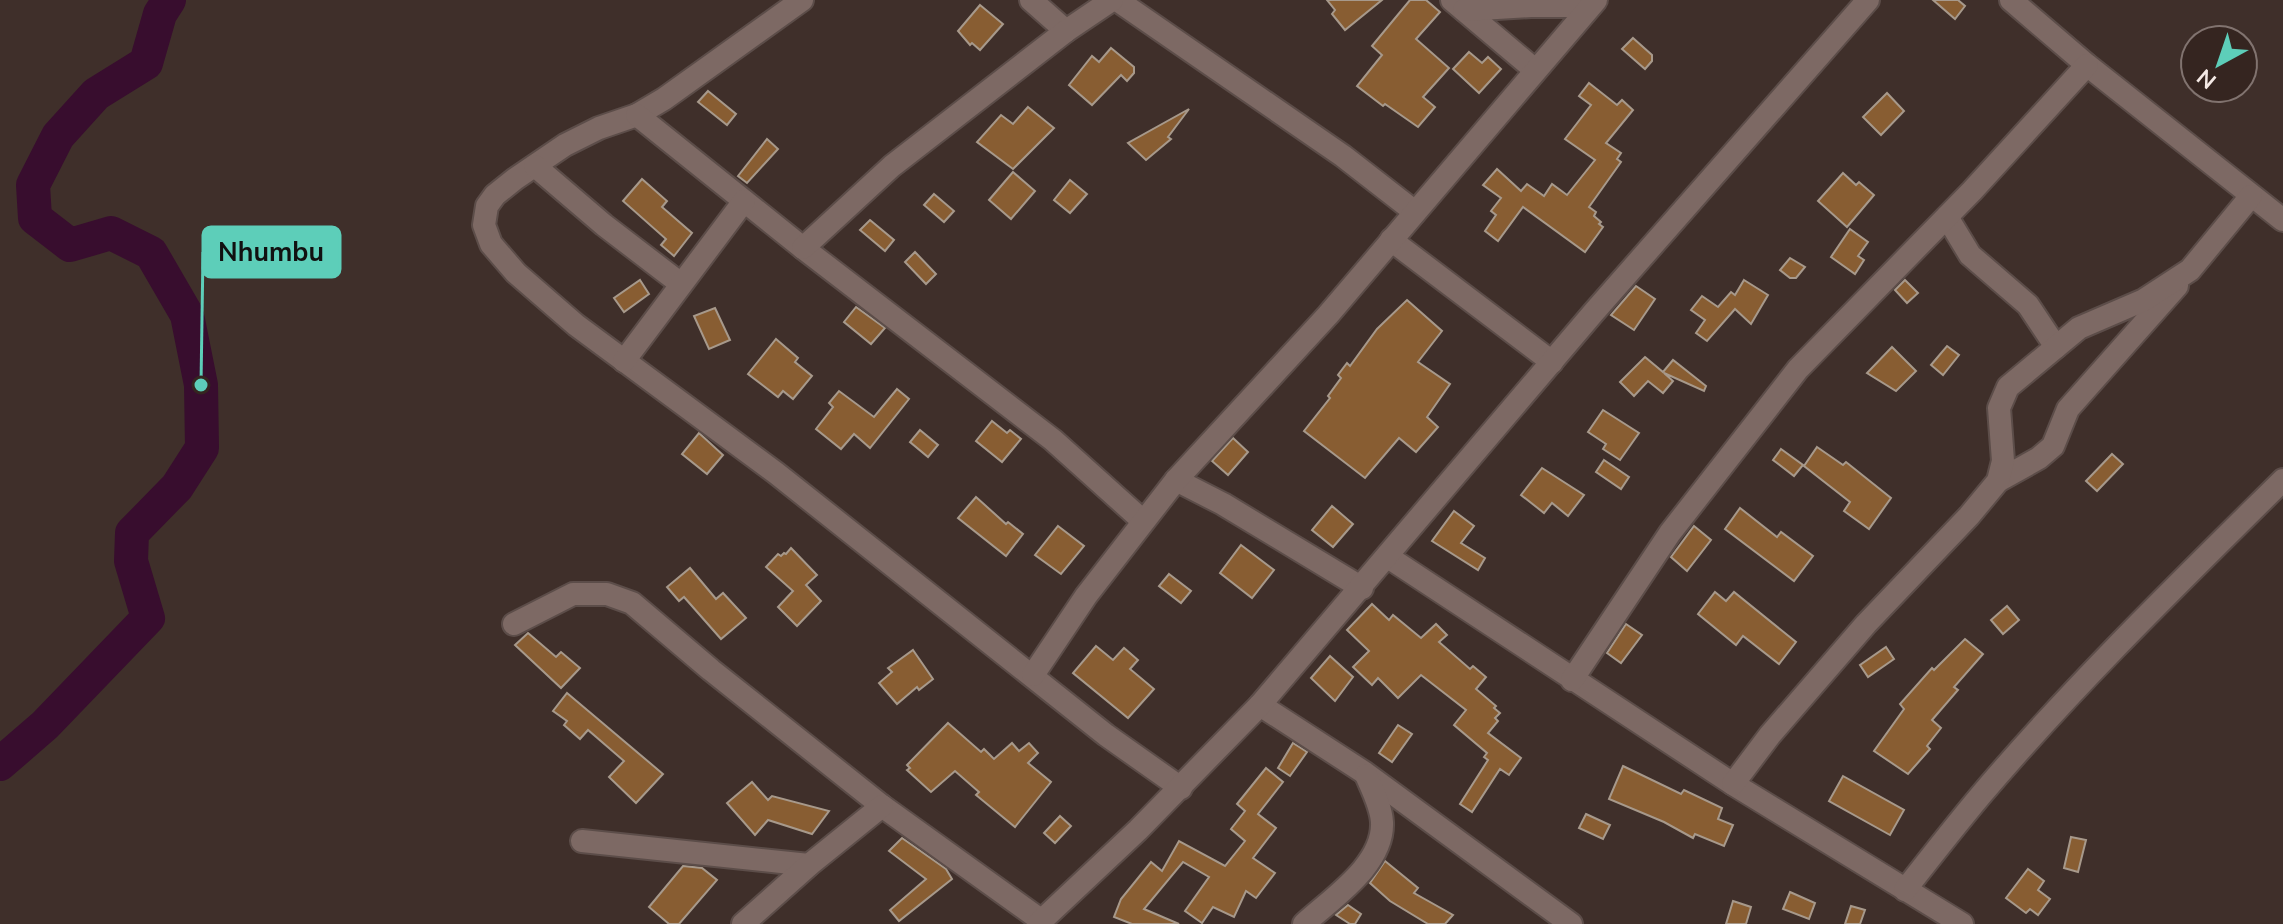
<svg xmlns="http://www.w3.org/2000/svg" width="2283" height="924" viewBox="0 0 2283 924" font-family="Mulish,sans-serif">
  <style>
    .lines { fill: none; stroke-linecap: round; stroke-linejoin: round }
    .river { stroke: #380d2e; stroke-width: 34 }
    .building { fill: #885d32; stroke: #a7998b; stroke-width: 2 }
    .minor-casing { stroke: #5c4d49; stroke-width: 26 }
    .minor { stroke: #7d6964; stroke-width: 22 }
    .leader { fill: none; stroke: #5dceb9; stroke-width: 3 }
    .callout-dot { fill: #5dceb9; stroke: #352520; stroke-width: 3 }
    .callout { fill: #5dceb9; stroke: #5dceb9; stroke-width: 3 }
    .callout-label { font-size: 26px; text-anchor: middle; font-weight: bold; fill: #111 }
  </style>
  <rect width="100%" height="100%" fill="#3f2f2a"/>
  <g class="lines">
    <polyline class="river" points="0,764 45,725 148,618 131,561 132,533 177,487 202,448 201,385 187,315 151,253 111,233 70,245 35,218 33,185 58,136 96,94 146,63 160,14 169,0"/>
  </g>
  <g class="building">
    <polygon points="1327,0 1382,0 1345,30 1332,14 1335,10"/>
    <polygon points="1410,0 1426,0 1440,12 1416,39 1449,68 1423,97 1435,107 1418,127 1385,104 1383,106 1357,86 1382,55 1372,46"/>
    <polygon points="1933,0 1958,0 1965,6 1955,19"/>
    <polygon points="980,5 1003,24 980,50 972,43 970,45 958,31"/>
    <polygon points="1633,38 1652,55 1652,61 1645,69 1622,49"/>
    <polygon points="1111,48 1134,67 1134,73 1127,81 1121,75 1092,105 1069,85 1092,56 1099,62"/>
    <polygon points="1469,52 1482,63 1488,57 1501,69 1479,93 1453,69"/>
    <polygon points="1589,83 1617,105 1622,100 1633,110 1606,143 1621,153 1617,159 1621,162 1589,207 1596,212 1594,216 1601,222 1599,224 1603,227 1585,252 1523,207 1498,241 1485,231 1496,215 1491,211 1501,198 1483,185 1497,169 1521,191 1527,184 1544,196 1552,184 1567,195 1595,160 1565,139 1591,105 1579,96"/>
    <polygon points="708,91 736,114 727,125 698,102"/>
    <polygon points="1887,93 1904,111 1881,135 1863,117"/>
    <polygon points="1028,107 1054,128 1013,169 977,142 1001,115 1013,124"/>
    <polygon points="1189,109 1168,137 1171,139 1146,160 1128,143"/>
    <polygon points="767,139 778,149 747,183 738,176"/>
    <polygon points="1013,172 1035,191 1011,219 989,200"/>
    <polygon points="1843,173 1856,185 1859,182 1874,195 1847,227 1818,201"/>
    <polygon points="642,179 667,201 662,207 692,233 674,256 661,245 666,239 623,201"/>
    <polygon points="1070,180 1087,194 1070,213 1054,200"/>
    <polygon points="934,194 954,211 944,222 924,205"/>
    <polygon points="870,220 894,240 885,251 860,230"/>
    <polygon points="1850,229 1868,242 1858,256 1864,260 1855,274 1831,257"/>
    <polygon points="915,252 936,274 926,284 905,262"/>
    <polygon points="1790,258 1805,267 1796,278 1790,278 1780,270"/>
    <polygon points="640,280 649,294 624,312 614,298"/>
    <polygon points="1744,280 1768,295 1751,324 1735,309 1707,341 1696,333 1705,320 1691,310 1702,296 1718,307 1731,292 1735,295"/>
    <polygon points="1905,280 1918,293 1907,303 1895,290"/>
    <polygon points="1636,286 1655,299 1634,330 1611,315"/>
    <polygon points="1407,300 1442,331 1418,362 1450,384 1427,417 1438,427 1416,452 1399,438 1365,478 1304,431 1330,398 1328,396 1341,378 1338,375 1347,363 1350,366 1377,329"/>
    <polygon points="856,307 885,328 871,344 844,322"/>
    <polygon points="715,308 730,340 709,349 694,316"/>
    <polygon points="776,339 798,358 795,362 812,376 793,399 783,391 778,397 748,374"/>
    <polygon points="1947,346 1959,355 1943,375 1931,365"/>
    <polygon points="1892,347 1916,371 1896,391 1867,373"/>
    <polygon points="1645,357 1663,372 1673,360 1706,386 1704,391 1664,373 1673,381 1663,393 1648,381 1634,396 1620,382"/>
    <polygon points="897,389 909,399 870,448 854,434 841,449 816,429 833,407 829,403 839,391 874,417"/>
    <polygon points="1603,410 1639,433 1620,460 1603,449 1606,444 1588,432"/>
    <polygon points="992,421 1007,433 1010,430 1021,439 1002,462 976,441"/>
    <polygon points="920,430 938,445 928,457 910,442"/>
    <polygon points="699,433 723,455 707,474 682,454"/>
    <polygon points="1233,438 1248,452 1228,475 1212,461"/>
    <polygon points="1817,447 1843,465 1846,462 1891,498 1869,529 1844,511 1850,502 1804,466"/>
    <polygon points="1781,449 1803,465 1794,476 1773,460"/>
    <polygon points="2112,454 2123,464 2097,491 2086,481"/>
    <polygon points="1604,460 1629,477 1621,489 1596,472"/>
    <polygon points="1542,468 1584,495 1568,516 1552,503 1544,513 1521,495"/>
    <polygon points="976,497 1006,524 1008,522 1023,534 1006,556 958,518"/>
    <polygon points="1332,506 1353,524 1333,547 1312,530"/>
    <polygon points="1740,508 1777,537 1781,532 1813,556 1794,581 1725,529"/>
    <polygon points="1454,511 1474,526 1461,543 1485,558 1478,570 1432,541"/>
    <polygon points="1058,526 1084,546 1061,574 1035,555"/>
    <polygon points="1694,526 1711,540 1687,571 1671,557"/>
    <polygon points="1241,545 1274,570 1252,598 1220,573"/>
    <polygon points="791,548 817,575 806,585 821,601 797,626 778,607 793,591 766,567 778,554 781,556 784,553 786,554"/>
    <polygon points="690,568 716,599 723,593 746,618 721,639 684,597 679,601 667,587"/>
    <polygon points="1169,574 1191,591 1181,603 1159,586"/>
    <polygon points="1715,592 1726,601 1734,592 1796,642 1779,664 1743,636 1736,645 1698,614"/>
    <polygon points="1372,604 1389,620 1393,615 1421,638 1436,624 1447,635 1439,642 1470,669 1473,666 1486,677 1476,689 1496,706 1494,708 1500,713 1495,718 1498,721 1488,733 1521,758 1509,775 1500,769 1472,812 1460,804 1488,760 1484,757 1487,753 1454,725 1466,710 1421,675 1398,698 1378,678 1372,685 1353,667 1369,651 1347,630"/>
    <polygon points="2007,606 2019,620 2003,634 1991,620"/>
    <polygon points="1626,624 1642,635 1621,663 1607,653"/>
    <polygon points="528,633 556,657 561,652 580,668 561,688 515,645"/>
    <polygon points="1965,639 1983,654 1954,687 1958,690 1932,720 1941,728 1927,746 1930,749 1908,774 1874,751 1904,709 1900,704 1932,668 1934,670"/>
    <polygon points="1096,646 1113,660 1124,648 1138,660 1130,669 1154,689 1128,718 1073,673"/>
    <polygon points="1886,647 1894,659 1868,677 1860,665"/>
    <polygon points="913,650 933,679 919,690 917,687 897,704 879,683 892,672 888,668"/>
    <polygon points="1330,656 1353,677 1335,701 1311,678"/>
    <polygon points="567,693 663,774 636,803 609,777 624,761 588,730 580,739 564,725 567,721 553,711"/>
    <polygon points="948,723 981,752 984,749 994,759 1012,743 1019,751 1029,743 1038,753 1028,763 1051,782 1015,827 976,795 979,792 955,771 931,792 907,770 910,768 907,765"/>
    <polygon points="1398,725 1412,734 1392,762 1379,753"/>
    <polygon points="1293,743 1307,752 1290,776 1278,768"/>
    <polygon points="1623,766 1681,794 1684,790 1722,808 1718,819 1733,825 1724,846 1695,834 1693,838 1664,822 1609,799"/>
    <polygon points="1266,768 1283,782 1258,814 1276,828 1253,858 1275,873 1256,898 1246,891 1234,917 1213,907 1202,923 1185,911 1209,877 1183,862 1144,909 1179,924 1132,924 1114,917 1121,899 1151,862 1162,871 1179,841 1225,866 1245,841 1231,829 1245,811 1237,804"/>
    <polygon points="1843,776 1904,810 1890,835 1829,801"/>
    <polygon points="752,782 768,800 772,796 829,811 812,834 768,820 755,835 727,803"/>
    <polygon points="1586,814 1610,825 1603,839 1579,828"/>
    <polygon points="1060,816 1071,826 1055,843 1044,833"/>
    <polygon points="2071,837 2086,840 2078,872 2064,868"/>
    <polygon points="902,838 946,869 952,879 899,921 890,910 926,879 889,851"/>
    <polygon points="1385,861 1418,888 1414,893 1453,915 1445,924 1428,924 1390,901 1370,883"/>
    <polygon points="683,866 702,868 717,880 679,924 669,924 649,907"/>
    <polygon points="2028,869 2044,881 2038,890 2050,899 2038,915 2030,909 2026,913 2006,898"/>
    <polygon points="1790,892 1815,903 1809,919 1783,909"/>
    <polygon points="1733,901 1751,907 1746,924 1726,924"/>
    <polygon points="1348,905 1361,914 1355,924 1350,924 1336,915"/>
    <polygon points="1851,906 1865,910 1860,924 1845,924"/>
  </g>
  <g class="lines">
    <defs>
      <g id="minor">
        <polyline points="802,0 664,99 637,115 599,128 565,145 515,179 495,195 487,206 484,225 491,244 516,273 576,325 776,473 1106,735 1181,788"/>
        <polyline points="1031,0 1066,31"/>
        <polyline points="1117,0 1343,156 1415,212"/>
        <polyline points="1452,0 1535,70"/>
        <polyline points="2011,0 2087,65 2283,220"/>
        <polyline points="1464,10 1531,6 1590,6"/>
        <polyline points="637,115 803,248 1053,440 1143,521"/>
        <polyline points="535,166 604,225 681,284"/>
        <polyline points="1947,217 1970,255 2028,305 2056,347"/>
        <polyline points="1391,240 1552,362"/>
        <polyline points="803,248 892,166 1066,31 1112,0"/>
        <polyline points="624,361 744,201"/>
        <polyline points="1176,480 1223,504 1362,588"/>
        <polyline points="1998,481 2039,458 2053,446 2068,409 2177,286"/>
        <polyline points="1388,557 1733,784 1962,924"/>
        <polyline points="514,624 573,594 607,594 632,603 711,670 882,806 1042,921"/>
        <polyline points="1033,675 1086,596 1176,480 1328,315 1596,0"/>
        <polyline points="1572,680 1670,533 1798,369 1972,191 2087,65"/>
        <polyline points="1260,705 1365,773 1571,924"/>
        <polyline points="1733,784 1770,735 1866,624 1969,516 1998,481 2003,461 1999,408 2008,387 2079,328 2144,300 2190,270 2251,196"/>
        <polyline points="582,841 809,865"/>
        <path d="M 1905,890 C 1930,858 1955,826 1981,795 C 2075,684 2180,582 2283,480"/>
        <polyline points="743,924 809,865 882,806"/>
        <polyline points="1038,924 1138,830 1260,705 1594,312 1868,0"/>
        <path d="M 1304,924 C 1332,898 1384,865 1382,822 C 1381,806 1372,789 1366,775"/>
      </g>
    </defs>
    <use href="#minor" class="minor-casing"/>
    <use href="#minor" class="minor"/>
  </g>
  <path class="leader" d="M201 385L203 252"/>
  <circle class="callout-dot" cx="201" cy="385" r="8"/>
  <rect class="callout" x="203" y="227" width="137" height="50" rx="8"/>
  <g class="callout-label">
    <text x="271" y="261">Nhumbu</text>
  </g>
  <g transform="translate(2219 64) rotate(220)"><circle r="38" fill="#352520" stroke="#81736f" stroke-width="2"/>
  <path d="M0-6L14 30L0 20L-14 30Z" fill="#5dceb9"/>
  <text y="-12" font-size="22" font-weight="bold" text-anchor="middle" fill="#f4e9e5">N</text>
  </g>
</svg>
